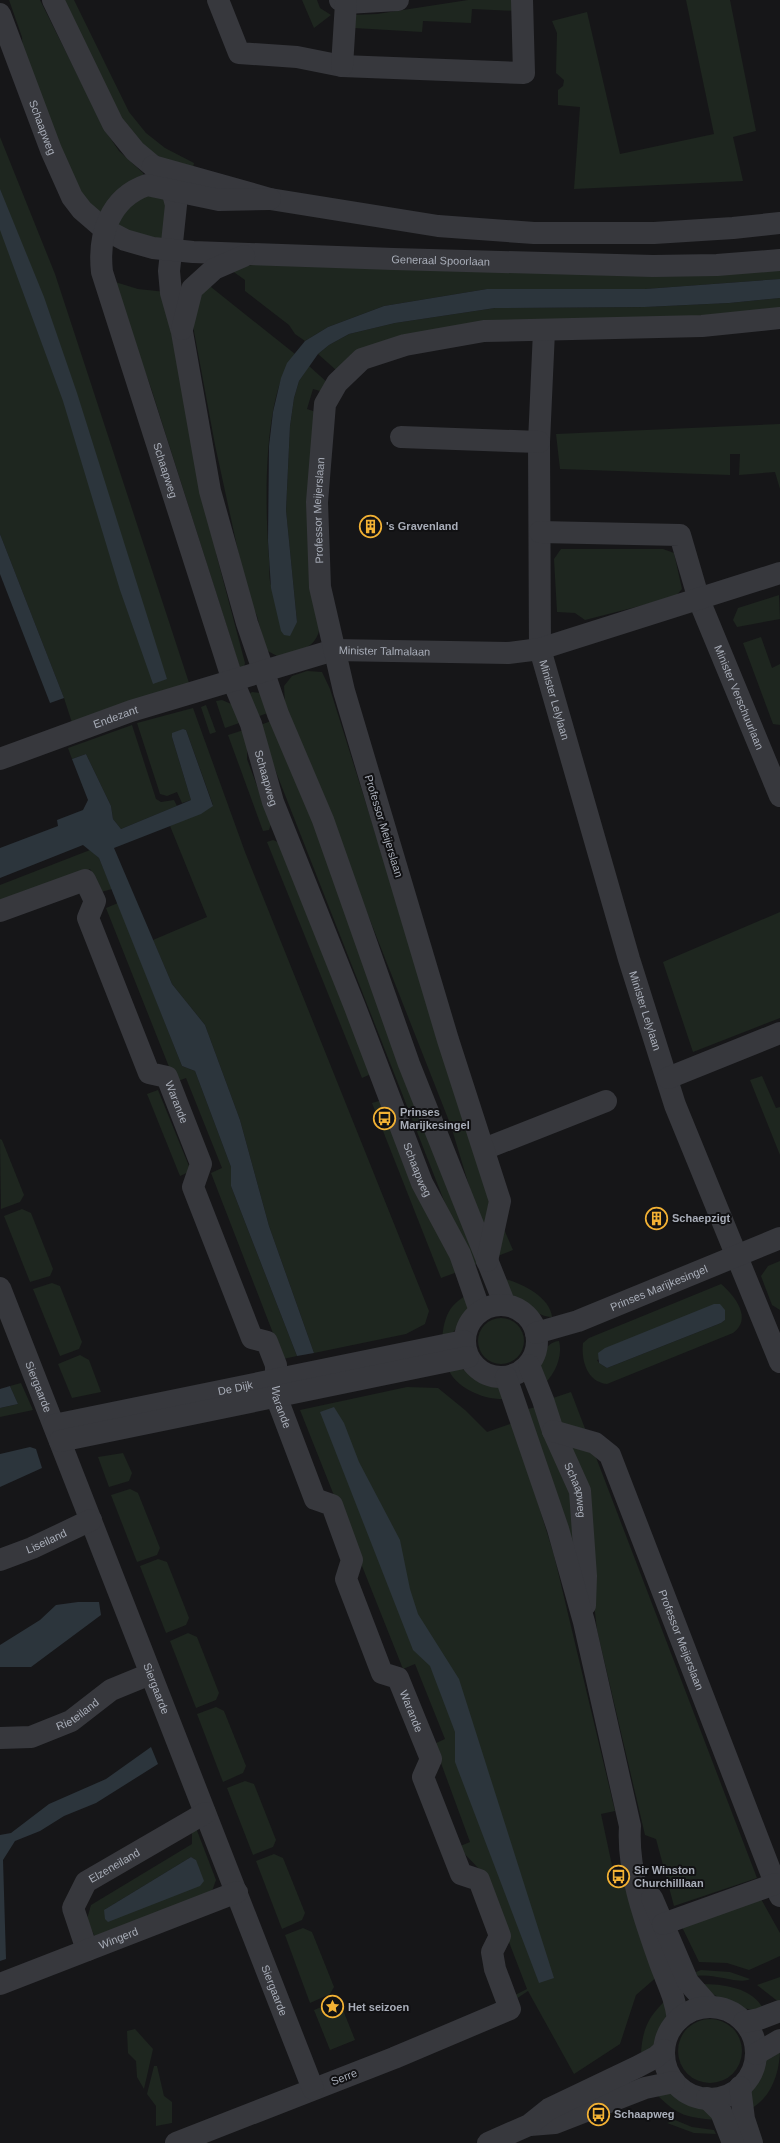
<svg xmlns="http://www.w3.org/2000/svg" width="780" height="2143" viewBox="0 0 780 2143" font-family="Helvetica,sans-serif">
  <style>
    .green { fill: #1e261f; fill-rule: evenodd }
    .water { fill: #2c353c }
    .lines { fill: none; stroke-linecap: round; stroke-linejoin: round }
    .minor { stroke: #37383d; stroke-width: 22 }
    .labels { text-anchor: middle; stroke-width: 4; stroke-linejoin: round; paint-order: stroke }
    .street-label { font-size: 11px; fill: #a8adb8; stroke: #111113 }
    .poi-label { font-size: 11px; font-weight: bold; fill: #a8adb8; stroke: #111113; text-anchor: start }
  </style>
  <rect width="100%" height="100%" fill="#161618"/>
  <g class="green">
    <polygon points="9,0 40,0 106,132 119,151 143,173 143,176 106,217 82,199 23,55 22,37"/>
    <path d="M 61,0 L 74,0 L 129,112 L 146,133 L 165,148 L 194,163 L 192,173 C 178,166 161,159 149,150 C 111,119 83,44 61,0 Z"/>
    <polygon points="302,0 317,0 320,8 331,15 314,28"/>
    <polygon points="468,0 514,0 518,11 472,9 471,23 423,21 422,32 354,28 352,15 377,14"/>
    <polygon points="686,0 730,0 756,131 733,137 743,181 574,189 580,107 558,105 558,90 563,86 564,80 556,73 557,33 552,21 587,12 620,154 714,134"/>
    <polygon points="0,137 55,274 192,692 75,732 64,698 0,534"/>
    <polygon points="143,191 167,198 166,243 114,227 118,214"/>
    <polygon points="780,263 780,279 645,289 487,289 384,306 328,327 305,341 295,334 289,325 245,291 245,280 228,268 253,265"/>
    <polygon points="112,281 138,289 166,292 217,557 245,663 244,667 240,668 151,388"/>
    <path d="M 206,283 L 295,354 C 262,393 265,507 269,558 C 270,566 268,580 272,588 C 277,600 289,612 297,622 L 286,510 L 290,426 L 294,398 L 299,381 L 309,366 L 329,384 L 324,392 L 313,389 L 307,409 L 316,412 L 319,631 C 314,651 294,651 277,656 L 266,650 L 257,616 L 248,597 L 215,445 L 191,315 Z"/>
    <polygon points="780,298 780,313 555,321 336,370 318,354 329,345 349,334 395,323 495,308 645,307 729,303"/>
    <polygon points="780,424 780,489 775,472 739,475 740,454 730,454 730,475 560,469 556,434"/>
    <polygon points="561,549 663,549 674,553 682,589 675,597 585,620 575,613 557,612 554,559"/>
    <polygon points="779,595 780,619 737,627 733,620 738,608"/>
    <polygon points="761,637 772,668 780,664 780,725 773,724 743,643"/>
    <polygon points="307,671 322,672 330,689 493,1208 486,1242 451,1126 285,704 284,686 292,676"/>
    <polygon points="252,692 261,693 273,711 254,718 249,694"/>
    <polygon points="222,700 236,706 245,721 225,728 216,701"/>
    <polygon points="206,705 216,732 210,734 201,707"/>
    <polygon points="193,708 245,852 429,1311 425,1324 406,1334 314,1353 269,1226 240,1120 205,1025 172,984 153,940 207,917 170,826 213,805 186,730 183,729 172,737 191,800 182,803 177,792 167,796 160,794 137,723"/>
    <polygon points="276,719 482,1262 470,1267 258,726"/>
    <polygon points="132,725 156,799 161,802 174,800 177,806 121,829 113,819 111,806 86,754 72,759 68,748"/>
    <polygon points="247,729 247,759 271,824 269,830 263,831 228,735"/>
    <polygon points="273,840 278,842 371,1074 362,1078 267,842"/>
    <polygon points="90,850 99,858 112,889 101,892 90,869 0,904 0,885"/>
    <polygon points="118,903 182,1066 195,1071 231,1167 231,1186 297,1356 283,1359 211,1173 222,1168 186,1078 175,1082 106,908"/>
    <polygon points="780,912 780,1018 693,1052 663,962"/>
    <polygon points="762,1076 776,1108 780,1107 780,1155 750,1080"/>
    <polygon points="158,1090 191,1171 180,1176 147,1094"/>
    <polygon points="382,1100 460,1271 441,1278 372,1103"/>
    <polygon points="0,1139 2,1140 24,1195 20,1202 1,1209"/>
    <polygon points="22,1209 31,1213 53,1269 50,1276 30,1282 4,1216"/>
    <polygon points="503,1227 513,1250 495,1257"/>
    <polygon points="780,1261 780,1310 772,1305 761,1276 768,1266"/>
    <path d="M 505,1279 C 521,1283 550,1297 552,1317 C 540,1318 513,1299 507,1289 C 506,1286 505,1282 505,1279 Z"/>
    <polygon points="52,1283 60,1286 82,1342 79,1349 60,1356 33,1289"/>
    <path d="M 721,1284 C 735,1296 753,1319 733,1333 L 607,1384 C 587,1382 581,1360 583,1343 L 589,1338 ZM 725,1320 L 721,1323 L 607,1368 L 599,1363 L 597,1360 Z"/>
    <path d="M 469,1294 C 471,1309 458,1334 442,1339 C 444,1317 449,1304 469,1294 Z"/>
    <circle cx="501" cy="1341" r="23"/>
    <path d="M 559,1341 C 563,1356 555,1374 544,1384 L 538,1364 C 542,1354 547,1342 559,1341 Z"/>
    <polygon points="80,1355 89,1360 101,1392 72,1398 58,1364"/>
    <path d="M 447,1366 L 458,1366 L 474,1377 L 496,1385 L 503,1391 L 508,1399 C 485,1401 454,1388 447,1366 Z"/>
    <polygon points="21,1383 33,1410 0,1417 0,1408 18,1404 10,1386"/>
    <polygon points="407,1387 438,1388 465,1410 487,1432 513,1423 554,1555 615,1811 601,1814 613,1870 630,1887 659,1975 636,1995 620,2044 574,2074 528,1991 516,1999 515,1995 527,1989 482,1872 458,1847 470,1842 434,1744 445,1739 415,1664 403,1669 300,1410"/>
    <polygon points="571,1392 757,1878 674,1906 656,1839 645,1835 597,1630 594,1604 553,1398"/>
    <polygon points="540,1406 571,1487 581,1578 524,1410"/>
    <polygon points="123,1453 132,1473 129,1481 109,1487 98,1457"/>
    <polygon points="130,1489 138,1493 160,1548 157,1555 137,1562 111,1495"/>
    <polygon points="158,1559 167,1562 189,1618 186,1625 166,1633 140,1566"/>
    <polygon points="188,1633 197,1637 219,1693 216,1700 196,1708 170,1641"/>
    <polygon points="216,1707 224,1711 246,1766 243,1773 223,1782 197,1714"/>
    <polygon points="245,1781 254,1784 276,1840 273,1847 253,1855 227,1788"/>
    <path d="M 196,1828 L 216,1880 L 212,1891 L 95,1937 L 87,1919 L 91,1905 L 192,1844 L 192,1831 ZM 191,1857 L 196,1860 L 104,1910 Z"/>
    <polygon points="274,1854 283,1858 305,1913 302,1920 282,1929 256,1861"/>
    <polygon points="761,1899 780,1933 780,1956 749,1970 727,1963 699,1962 682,1927"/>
    <polygon points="303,1928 312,1932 334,1987 330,1994 310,2003 285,1935"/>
    <path d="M 701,1970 L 730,1972 L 750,1979 C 741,1985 713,1973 697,1976 L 696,1972 Z"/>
    <polygon points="780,1977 780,2003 757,1985"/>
    <path d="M 700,1984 C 723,1984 752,1987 764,2010 C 742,2012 717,1999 700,1984 Z"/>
    <path d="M 667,1999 L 667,2019 L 654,2045 L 646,2052 L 641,2052 C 643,2027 649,2016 667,1999 Z"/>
    <polygon points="339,2000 355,2040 330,2050 314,2010"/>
    <circle cx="710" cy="2051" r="32"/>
    <polygon points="135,2029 153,2049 144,2089 137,2077 136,2061 128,2053 127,2031"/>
    <path d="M 780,2049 C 780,2072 771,2100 748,2110 L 748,2095 L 763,2064 L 767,2058 Z"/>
    <polygon points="154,2066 157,2066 164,2096 172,2102 172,2123 156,2126 156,2106 147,2094"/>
    <path d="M 652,2090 L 670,2092 L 700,2105 L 717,2120 C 682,2117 677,2115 652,2090 Z"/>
    <polygon points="675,2120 692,2127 714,2130 716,2134 694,2133 667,2123"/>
  </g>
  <g class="water">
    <polygon points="0,189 44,297 77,393 167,679 153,684 120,590 63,401 0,230"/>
    <polygon points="780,279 780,298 729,303 645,307 495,308 395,323 349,334 329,345 318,354 299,381 294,398 290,426 286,510 297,622 290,636 284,635 281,631 271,588 268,541 269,446 273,412 281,378 287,363 305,341 328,327 384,306 487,289 645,289"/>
    <polygon points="0,534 64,698 50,703 0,574"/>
    <polygon points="183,729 186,730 213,806 201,814 114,848 172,984 205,1025 240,1120 269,1226 314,1353 297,1356 231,1186 231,1167 195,1071 182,1066 99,858 83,845 0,878 0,848 58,826 57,820 83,810 88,800 72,759 86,754 111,806 113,819 121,829 191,800 172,737 172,733"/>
    <polygon points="714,1304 720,1304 725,1310 725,1320 721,1323 607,1368 599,1363 598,1353 605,1348"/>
    <polygon points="10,1386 18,1404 0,1408 0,1389"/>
    <polygon points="334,1407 344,1423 359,1462 400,1540 410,1589 418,1614 459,1679 554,1978 539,1983 455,1762 455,1732 430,1666 413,1650 320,1412"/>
    <polygon points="30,1447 36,1449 42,1468 0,1487 0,1454"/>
    <polygon points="78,1602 99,1602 101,1615 31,1667 0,1667 0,1645 40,1620 56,1605"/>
    <polygon points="151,1747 158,1764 96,1803 64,1816 40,1831 15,1841 3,1860 6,1959 0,1961 0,1835 11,1833 49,1804 106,1779"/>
    <polygon points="191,1857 196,1860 204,1881 200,1886 108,1922 105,1919 104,1910"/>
  </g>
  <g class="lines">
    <g class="minor">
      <polyline points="53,0 113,124 135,151 153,166 172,190 176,205 169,271 171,293 182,332 210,491 247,623 278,714 323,820 409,1064 505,1305"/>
      <polyline points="218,0 239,53 297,57 342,66 524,73 522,0"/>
      <polyline points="340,0 346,3 398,0"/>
      <path id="s1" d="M 0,14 L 51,150 L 72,197 L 82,210 L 104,229 L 125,240 L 153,248 L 193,252 L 394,259 L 653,266 L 717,265 L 780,260"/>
      <polyline points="342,66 346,3"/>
      <polyline points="153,166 270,199 438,226 534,233 654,233 733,228 780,223"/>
      <path id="s2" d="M 270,199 L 219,200 L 147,185 C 109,198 98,236 102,272 L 233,681 L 251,724 L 273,802 L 355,1007 L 422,1183 L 460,1254 L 480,1311"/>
      <polyline points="182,329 192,289 214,269 244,256"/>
      <path id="s3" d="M 544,331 L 539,442 L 540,649 L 629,959 L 675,1105 L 780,1362"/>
      <polyline points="401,437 539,442"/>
      <path id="s4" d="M 540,532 L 680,535 L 699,600 L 780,796"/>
      <path id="s5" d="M 0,759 L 131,711 L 334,650 L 508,653 L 540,649 L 780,573"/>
      <path id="s6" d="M 0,911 L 85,880 L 95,901 L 88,918 L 149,1073 L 167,1077 L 201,1164 L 193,1187 L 252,1338 L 267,1342 L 276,1365 L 276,1396 L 315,1499 L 332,1505 L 352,1560 L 346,1579 L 382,1673 L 398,1678 L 431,1759 L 423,1777 L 461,1874 L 479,1880 L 500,1936 L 492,1952 L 495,1969 L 510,2009 L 394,2058 L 176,2143"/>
      <polyline points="668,1078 780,1033"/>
      <polyline points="484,1149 606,1101"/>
      <path id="s7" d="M 487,1261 L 500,1201 L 448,1040 L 344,691 L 320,587 L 317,502 L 325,404 L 337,383 L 362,359 L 405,345 L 484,331 L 702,326 L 780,318"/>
      <path id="s8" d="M 0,1288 L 313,2089"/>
      <circle cx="501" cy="1341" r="36"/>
      <path id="s9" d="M 536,1333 L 578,1321 L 780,1238"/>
      <path id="s10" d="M 529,1365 L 543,1400 L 553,1431 L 580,1491 L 586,1576 L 585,1605"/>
      <path d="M 506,1377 L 558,1529 L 584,1622 L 630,1826 C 627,1872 645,1920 660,1963 C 668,1985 675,1996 678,2020"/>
      <path id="s11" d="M 54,1425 L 464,1341"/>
      <path id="s12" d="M 553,1431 L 595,1443 L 610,1455 L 780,1896"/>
      <polyline points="60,1441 468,1357"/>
      <path id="s13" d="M 0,1560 L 32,1548 L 91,1520"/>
      <path id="s14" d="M 0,1738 L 31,1737 L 71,1721 L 111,1690 L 150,1674"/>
      <polyline points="652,1898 688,1982 710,2007"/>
      <polyline points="663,1924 775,1884"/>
      <path id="s15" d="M 87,1950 L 73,1908 L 86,1882 L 205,1813"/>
      <path id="s16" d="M 0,1984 L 237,1892"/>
      <circle cx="710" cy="2053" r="46"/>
      <polyline points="744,2022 759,2019 780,2011"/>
      <polyline points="756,2054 780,2040"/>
      <polyline points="740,2087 744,2119 752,2143"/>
      <polyline points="707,2098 721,2112 733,2143"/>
      <polyline points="530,2125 555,2123 645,2088 674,2082"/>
      <polyline points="488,2143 529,2125 549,2109 637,2067 656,2057 664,2050"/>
    </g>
  </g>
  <defs>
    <symbol id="building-ring" viewBox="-11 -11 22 22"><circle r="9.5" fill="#111113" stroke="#f2b134" stroke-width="1.5"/><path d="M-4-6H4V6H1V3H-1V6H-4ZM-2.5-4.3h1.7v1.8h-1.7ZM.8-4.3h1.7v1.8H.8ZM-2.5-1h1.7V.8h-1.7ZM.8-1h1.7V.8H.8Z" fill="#f2b134"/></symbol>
    <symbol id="bus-ring" viewBox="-11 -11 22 22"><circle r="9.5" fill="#111113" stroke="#f2b134" stroke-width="1.5"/><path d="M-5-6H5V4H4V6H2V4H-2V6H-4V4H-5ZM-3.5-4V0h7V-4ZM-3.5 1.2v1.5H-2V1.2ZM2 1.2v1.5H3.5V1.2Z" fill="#f2b134"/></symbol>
    <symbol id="sight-ring" viewBox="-11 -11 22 22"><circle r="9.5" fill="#111113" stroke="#f2b134" stroke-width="1.5"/><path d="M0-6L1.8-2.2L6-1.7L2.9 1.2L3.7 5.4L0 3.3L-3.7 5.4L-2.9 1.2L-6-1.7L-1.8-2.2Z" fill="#f2b134"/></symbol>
  </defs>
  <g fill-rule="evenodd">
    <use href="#building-ring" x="358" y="514" width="25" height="25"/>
    <use href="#bus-ring" x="372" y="1106" width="25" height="25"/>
    <use href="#building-ring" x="644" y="1206" width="25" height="25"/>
    <use href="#bus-ring" x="606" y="1864" width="25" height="25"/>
    <use href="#sight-ring" x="320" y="1994" width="25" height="25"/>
    <use href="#bus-ring" x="586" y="2102" width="25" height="25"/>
  </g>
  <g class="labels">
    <g class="street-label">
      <text dy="4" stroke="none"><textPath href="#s1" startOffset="121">Schaapweg</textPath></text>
      <text dy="4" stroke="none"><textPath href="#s1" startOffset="583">Generaal Spoorlaan</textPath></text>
      <text dy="4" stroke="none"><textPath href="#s2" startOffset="439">Schaapweg</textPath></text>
      <text dy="4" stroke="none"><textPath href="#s7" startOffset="778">Professor Meijerslaan</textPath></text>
      <text dy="4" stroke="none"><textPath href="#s5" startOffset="402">Minister Talmalaan</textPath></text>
      <text dy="4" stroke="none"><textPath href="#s4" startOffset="313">Minister Verschuurlaan</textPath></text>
      <text dy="4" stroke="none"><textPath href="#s3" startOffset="371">Minister Lelylaan</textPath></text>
      <text dy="4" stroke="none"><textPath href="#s5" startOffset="123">Endezant</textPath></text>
      <text dy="4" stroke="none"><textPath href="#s2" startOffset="763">Schaapweg</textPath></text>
      <text transform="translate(384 826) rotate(73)" y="4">Professor Meijerslaan</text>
      <text dy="4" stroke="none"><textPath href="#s3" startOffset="695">Minister Lelylaan</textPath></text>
      <text dy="4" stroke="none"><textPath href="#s6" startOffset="344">Warande</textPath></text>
      <text dy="4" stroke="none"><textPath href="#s2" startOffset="1183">Schaapweg</textPath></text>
      <text dy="4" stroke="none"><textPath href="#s9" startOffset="131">Prinses Marijkesingel</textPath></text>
      <text dy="4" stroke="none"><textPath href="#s8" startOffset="106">Siergaarde</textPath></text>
      <text dy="4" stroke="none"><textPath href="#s11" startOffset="185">De Dijk</textPath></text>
      <text dy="4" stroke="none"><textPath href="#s6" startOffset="680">Warande</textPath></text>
      <text dy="4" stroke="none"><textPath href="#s10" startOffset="134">Schaapweg</textPath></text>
      <text dy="4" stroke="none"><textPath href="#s13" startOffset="50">Liseiland</textPath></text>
      <text dy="4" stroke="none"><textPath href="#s12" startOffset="261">Professor Meijerslaan</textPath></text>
      <text dy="4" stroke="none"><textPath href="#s8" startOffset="430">Siergaarde</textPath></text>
      <text dy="4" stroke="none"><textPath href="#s6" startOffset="1028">Warande</textPath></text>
      <text dy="4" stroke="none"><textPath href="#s14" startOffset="83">Rieteiland</textPath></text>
      <text dy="4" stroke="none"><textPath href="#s15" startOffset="106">Elzeneiland</textPath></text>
      <text dy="4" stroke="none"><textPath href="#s16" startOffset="127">Wingerd</textPath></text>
      <text dy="4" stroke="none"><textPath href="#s8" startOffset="754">Siergaarde</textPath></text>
      <text transform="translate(344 2077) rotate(-21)" y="4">Serre</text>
    </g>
    <g class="poi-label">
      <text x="386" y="530">'s Gravenland</text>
      <text x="400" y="1116">Prinses<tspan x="400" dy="13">Marijkesingel</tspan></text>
      <text x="672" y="1222">Schaepzigt</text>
      <text x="634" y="1874">Sir Winston<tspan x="634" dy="13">Churchilllaan</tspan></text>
      <text x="348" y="2011">Het seizoen</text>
      <text x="614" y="2118">Schaapweg</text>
    </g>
  </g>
</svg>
